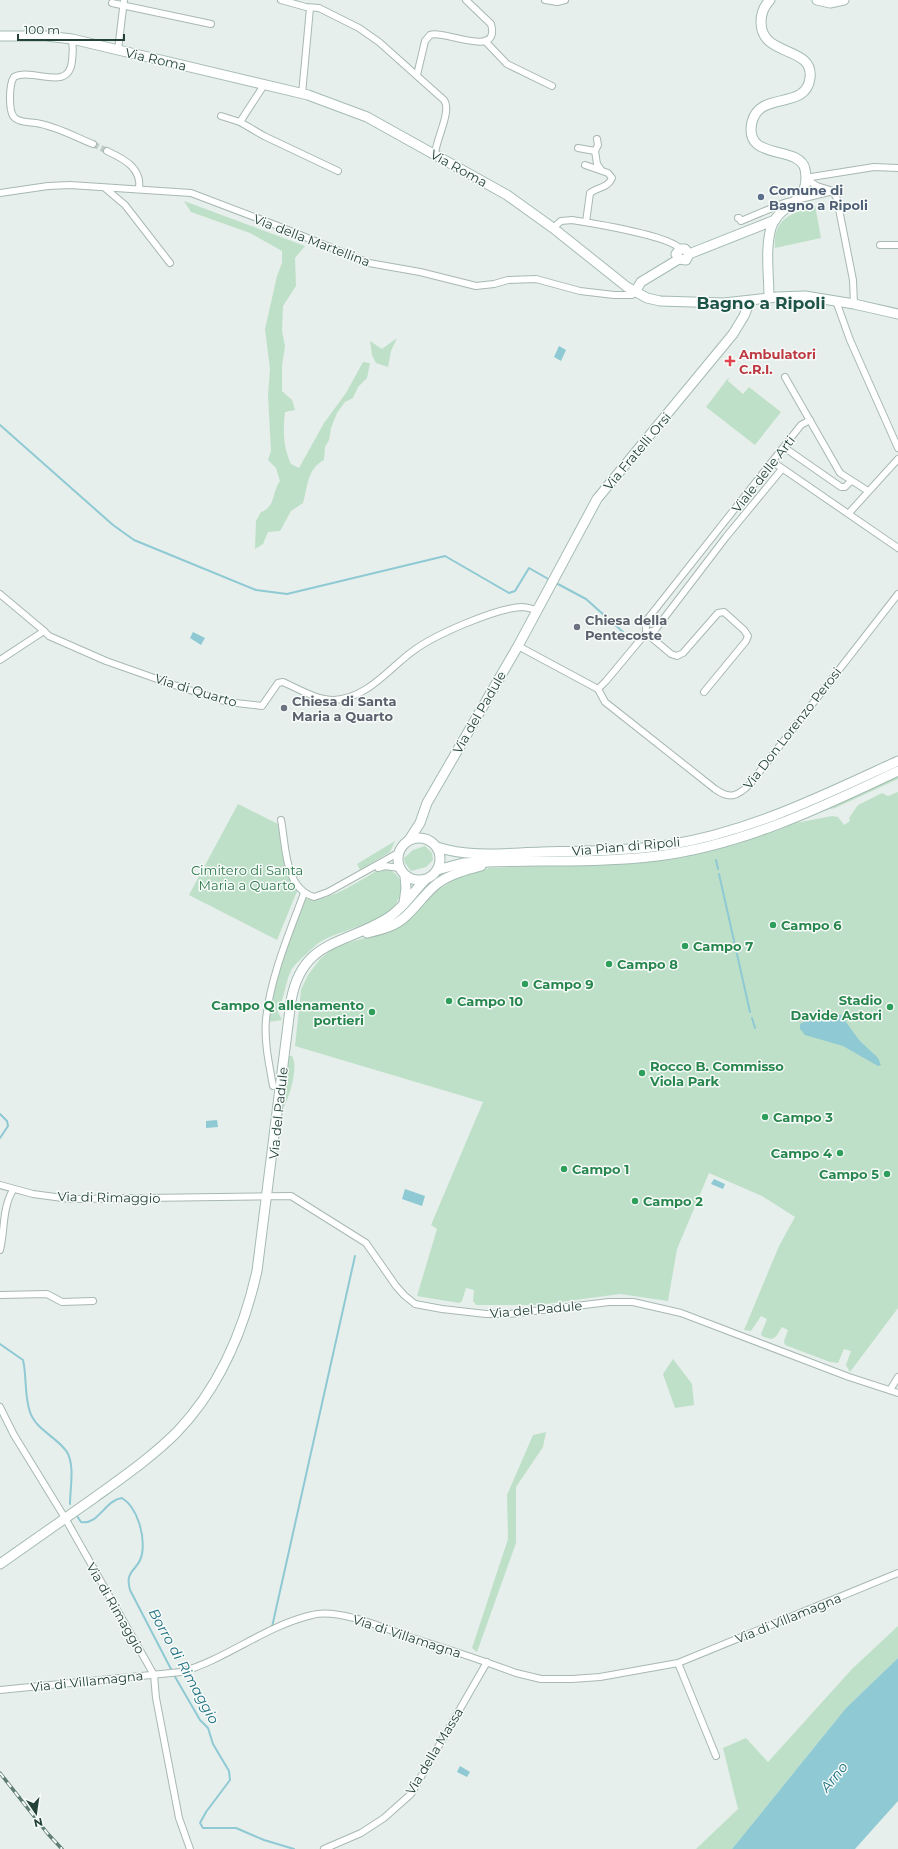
<svg xmlns="http://www.w3.org/2000/svg" width="898" height="1849" viewBox="0 0 898 1849" font-family="Montserrat,sans-serif">
  <style>
    .green { fill: #bfe0c8 }
    .water { fill: #8ec9d4 }
    .lines { fill: none; stroke-linecap: round; stroke-linejoin: round }
    .stream { stroke: #8ec9d4; stroke-width: 2 }
    .street-tunnel { stroke: #bfccc8; stroke-width: 6; stroke-dasharray: 6 3; stroke-linecap: butt }
    .street-casing { stroke: #a8b8b2; stroke-width: 8 }
    .secondary-casing { stroke: #a4bbb3; stroke-width: 11 }
    .street { stroke: #fff; stroke-width: 6 }
    .secondary { stroke: #fff; stroke-width: 9 }
    .rail-casing { stroke: #5f7d75; stroke-width: 3.5 }
    .rail { stroke: #f7fbf9; stroke-width: 2; stroke-dasharray: 6; stroke-linecap: butt }
    .service-dot { fill: #5c6f8a; stroke: #f7fbf9; stroke-width: 1.5 }
    .health-dot { fill: #e0444e; stroke: #f7fbf9; stroke-width: 1.5 }
    .worship-dot { fill: #6b7280; stroke: #f7fbf9; stroke-width: 1.5 }
    .leisure-dot { fill: #2e9e5b; stroke: #f7fbf9; stroke-width: 1.5 }
    .labels { text-anchor: middle; stroke-width: 3; stroke-linejoin: round; paint-order: stroke }
    .street-label { font-size: 13px; fill: #24423a; stroke: #f7fbf9 }
    .service-label { font-size: 13px; font-weight: bold; fill: #4e5e75; stroke: #f7fbf9; text-anchor: start }
    .health-label { font-size: 13px; font-weight: bold; fill: #be3a42; stroke: #f7fbf9; text-anchor: start }
    .worship-label { font-size: 13px; font-weight: bold; fill: #5b616d; stroke: #f7fbf9; text-anchor: start }
    .park-label { font-size: 13px; fill: #2d7a4b; stroke: #f7fbf9 }
    .leisure-label { font-size: 13px; font-weight: bold; fill: #27864d; stroke: #f7fbf9; text-anchor: start }
    .water-label { font-size: 14px; font-style: italic; fill: #1c6f80; stroke: #f7fbf9 }
    .district-label { font-size: 17px; font-weight: bold; fill: #1f5548; stroke: #f7fbf9 }
  </style>
  <rect width="100%" height="100%" fill="#e6efeb"/>
  <g class="green">
    <path d="M 184,201 L 305,246 L 295,258 L 296,286 L 283,306 L 282,331 L 285,346 L 282,366 L 282,391 L 292,400 L 295,410 L 285,412 C 283,431 283,446 291,464 L 299,468 L 324,423 L 346,393 L 363,362 L 370,363 L 367,378 L 358,387 L 353,398 L 345,402 L 337,413 L 331,428 L 329,440 L 325,447 L 324,460 C 307,469 308,486 303,503 L 291,511 L 280,531 L 268,532 L 263,544 L 255,549 L 256,521 L 261,512 C 276,507 272,491 280,481 L 276,468 L 268,460 L 271,451 L 268,395 L 270,369 L 265,329 L 277,276 L 282,263 L 282,251 L 250,233 L 191,212 Z"/>
    <path d="M 815,205 L 821,238 L 775,248 C 773,218 791,214 815,205 Z"/>
    <polygon points="397,338 391,351 388,367 376,363 372,355 370,341 382,349"/>
    <polygon points="729,377 728,381 743,394 749,387 781,412 755,445 706,407"/>
    <polygon points="898,774 898,779 835,808 816,812"/>
    <path d="M 898,792 L 898,1308 L 850,1372 L 846,1365 L 851,1351 L 844,1349 L 838,1363 L 830,1362 L 785,1345 L 784,1341 L 788,1330 L 782,1327 C 775,1338 775,1342 762,1336 L 761,1334 L 767,1319 L 761,1316 L 751,1331 L 744,1330 L 779,1246 L 795,1217 L 762,1196 L 709,1173 L 677,1249 L 668,1301 L 620,1294 L 538,1305 L 476,1305 L 473,1301 L 474,1290 L 466,1288 L 462,1301 L 459,1303 L 417,1296 L 437,1229 L 431,1225 L 483,1102 L 295,1046 L 301,990 L 308,975 L 320,959 L 335,947 L 397,928 L 413,916 L 436,891 L 457,878 L 489,868 L 566,865 L 696,853 L 734,845 L 796,823 L 832,816 L 838,817 L 844,825 L 850,821 L 849,818 L 858,805 L 882,793 L 888,796 Z"/>
    <polygon points="238,804 280,825 298,889 277,940 189,895"/>
    <polygon points="395,841 390,852 360,870 357,864"/>
    <polygon points="425,846 432,853 433,860 426,867 411,871 405,863 404,858 413,850"/>
    <path d="M 380,869 L 390,870 C 398,875 404,882 401,892 C 394,925 339,927 316,945 C 310,951 294,964 291,971 C 286,981 285,993 281,1003 L 278,1005 L 278,1012 L 282,1020 L 269,1022 L 275,979 L 304,898 C 326,905 360,880 380,869 Z"/>
    <path d="M 288,1056 L 292,1056 C 299,1066 289,1099 283,1108 Z"/>
    <polygon points="673,1359 692,1384 694,1405 675,1408 663,1374"/>
    <polygon points="546,1432 543,1447 516,1487 516,1543 477,1652 472,1648 508,1539 507,1495 533,1435"/>
    <polygon points="898,1626 898,1658 846,1708 732,1849 696,1849 738,1809 723,1748 746,1738 768,1762 852,1669"/>
  </g>
  <g class="water">
    <polygon points="559,346 566,350 561,361 554,357"/>
    <polygon points="193,632 205,638 201,645 190,638"/>
    <polygon points="832,1014 841,1015 859,1040 878,1058 881,1065 878,1066 843,1046 805,1035 800,1029 800,1024 807,1020 820,1021"/>
    <polygon points="217,1120 218,1127 206,1128 206,1121"/>
    <polygon points="714,1179 725,1184 723,1189 711,1184"/>
    <polygon points="405,1189 425,1196 422,1206 402,1199"/>
    <polygon points="898,1658 898,1801 855,1849 732,1849 846,1708"/>
    <polygon points="460,1766 470,1772 467,1777 457,1772"/>
  </g>
  <g class="lines">
    <g class="stream">
      <polyline points="0,425 113,525 134,540 256,590 287,594 445,556 509,593 515,591 529,568 550,580"/>
      <polyline points="556,583 586,599 623,632"/>
      <polyline points="716,860 718,869"/>
      <polyline points="719,874 750,1012"/>
      <polyline points="752,1018 755,1028"/>
      <polyline points="0,1114 7,1121 8,1126 0,1138"/>
      <path d="M 0,1344 L 23,1360 C 27,1377 24,1395 30,1412 C 36,1430 57,1437 67,1452 C 75,1466 70,1488 70,1504"/>
      <path d="M 77,1516 L 81,1522 C 99,1525 105,1500 122,1498 C 138,1508 145,1536 142,1554 C 139,1571 124,1569 130,1590 L 172,1671"/>
      <polyline points="272,1627 355,1256"/>
      <polyline points="174,1675 200,1720 208,1728 213,1744 229,1771 230,1780 206,1812 200,1823 203,1828 236,1828 264,1840 294,1849"/>
    </g>
    <polyline class="street-tunnel" points="93,144 107,151"/>
    <defs>
      <g id="street">
        <path d="M 281,0 L 306,7 L 319,8 L 359,28 L 379,42 L 444,100 C 452,111 436,139 435,154"/>
        <polyline points="545,0 557,2 565,0"/>
        <polyline points="112,3 211,24"/>
        <path d="M 72,39 C 73,46 73,53 72,61 C 69,93 32,67 14,77 C 9,84 8,113 15,118 C 21,123 29,122 36,123 C 56,126 75,137 93,144"/>
        <polyline points="485,41 507,64 552,86"/>
        <polyline points="118,50 124,0"/>
        <path d="M 417,75 L 425,41 L 430,35 C 443,29 501,60 491,24 L 466,0"/>
        <polyline points="264,85 240,122 264,136 338,171"/>
        <polyline points="302,94 310,8"/>
        <polyline points="221,116 240,122"/>
        <polyline points="578,148 595,151 597,164 601,170"/>
        <path d="M 107,151 C 124,159 142,168 139,189"/>
        <polyline points="595,151 598,145 597,139"/>
        <path d="M 585,165 L 608,173 L 612,178 C 608,188 598,187 590,193 L 586,222"/>
        <polyline points="805,178 817,186 833,191 837,199 853,280 854,304"/>
        <polyline points="805,178 874,167 898,168"/>
        <polyline points="105,188 125,205 170,263"/>
        <polyline points="0,193 48,186 70,185 191,193 278,226 369,263 420,272 476,286 494,284 508,280 536,279 580,291 614,295 632,295 635,292"/>
        <polyline points="738,218 739,218 741,221 784,203 833,191"/>
        <path d="M 553,228 L 561,221 L 572,220 C 591,223 671,236 680,249"/>
        <polyline points="880,245 898,245"/>
        <polyline points="836,301 850,340 898,448"/>
        <polyline points="785,377 840,473 868,491"/>
        <polyline points="785,448 841,487 845,487 851,481"/>
        <polyline points="773,462 898,548"/>
        <polyline points="849,513 898,459"/>
        <polyline points="0,594 44,631"/>
        <polyline points="646,633 646,621 801,425 810,420"/>
        <polyline points="646,633 671,654 677,656 683,653 718,613 724,612 744,630 748,636 746,641 704,692"/>
        <polyline points="518,646 598,689"/>
        <path d="M 0,660 L 44,631 L 49,636 L 106,661 L 174,685 L 227,702 L 262,706 L 278,683 L 283,682 C 299,689 316,700 334,700 C 368,698 388,669 413,651 C 434,635 496,608 522,607 C 527,607 532,609 537,610"/>
        <path d="M 598,689 L 605,702 L 715,789 C 730,800 738,796 750,784 L 898,594"/>
        <polyline points="598,689 606,681 646,633 655,630 726,537 782,469"/>
        <path d="M 281,820 C 286,845 284,888 314,897 L 328,892 L 398,853"/>
        <polyline points="378,868 385,866 399,868"/>
        <path d="M 273,1086 C 269,1064 264,1041 266,1019 C 271,975 289,934 304,893"/>
        <polyline points="0,1185 33,1194 70,1199 291,1196 366,1243 396,1286 404,1295 415,1304 442,1309 486,1314 509,1314 609,1302 633,1302 681,1313 849,1377 898,1393"/>
        <path d="M 0,1250 C 5,1230 2,1208 13,1190"/>
        <polyline points="0,1295 47,1294 62,1302 93,1301"/>
        <polyline points="890,1390 898,1377"/>
        <polyline points="0,1407 14,1435 65,1518 154,1675 156,1698 179,1818 190,1849"/>
        <polyline points="678,1663 716,1756"/>
        <path d="M 0,1690 L 181,1672 C 227,1659 265,1626 312,1615 C 338,1608 384,1628 409,1637 C 445,1648 481,1660 516,1673 L 541,1679 L 572,1679 L 600,1677 L 678,1663 L 898,1573"/>
        <polyline points="324,1849 361,1833 384,1818 411,1794 487,1662"/>
      </g>
      <g id="secondary">
        <polyline points="817,0 830,3 844,0"/>
        <polyline points="0,36 46,36 72,39 308,95 367,117 507,195 553,228 627,287 647,298 660,301 724,303 777,297 805,296 854,304 898,314"/>
        <polyline points="689,254 775,220"/>
        <polyline points="679,259 676,254 680,249 685,249 689,254"/>
        <polyline points="635,292 641,282 679,259 686,260 689,254"/>
        <path d="M 769,298 C 769,276 765,249 771,228 C 779,202 812,205 805,169 C 799,144 743,162 752,122 C 760,90 806,111 810,78 C 814,45 761,58 761,22 C 761,13 764,6 770,0"/>
        <circle cx="419" cy="859" r="21"/>
        <polyline points="409,840 420,823 427,803 518,646 597,499 733,334 744,316 750,301"/>
        <path d="M 437,847 C 470,858 506,853 542,852 C 584,851 626,851 668,845 C 750,832 824,795 898,761"/>
        <path d="M 437,870 L 463,863 C 528,859 592,864 657,856 C 743,845 820,808 898,771"/>
        <polyline points="404,903 406,889 405,876"/>
        <path d="M 367,933 C 381,930 396,926 406,916 C 417,906 426,892 438,883 C 451,874 466,870 481,866"/>
        <path d="M 0,1564 C 31,1542 63,1520 94,1498 C 123,1477 152,1457 177,1432 C 219,1388 244,1329 257,1271 L 291,1001 C 302,940 343,945 386,919 C 402,910 413,892 425,880"/>
      </g>
    </defs>
    <use href="#street" class="street-casing"/>
    <use href="#secondary" class="secondary-casing"/>
    <use href="#street" class="street"/>
    <use href="#secondary" class="secondary"/>
    <defs>
      <polyline id="rail" points="0,1773 48,1834 62,1849"/>
    </defs>
    <use href="#rail" class="rail-casing"/>
    <use href="#rail" class="rail"/>
  </g>
  <circle class="service-dot" cx="761" cy="197" r="4"/>
  <path class="health-dot" d="M728 355h4v4h4v4h-4v4h-4v-4h-4v-4h4z"/>
  <g class="worship-dot">
    <circle cx="577" cy="627" r="4"/>
    <circle cx="284" cy="708" r="4"/>
  </g>
  <g class="leisure-dot">
    <circle cx="773" cy="925" r="4"/>
    <circle cx="685" cy="946" r="4"/>
    <circle cx="609" cy="964" r="4"/>
    <circle cx="525" cy="984" r="4"/>
    <circle cx="449" cy="1001" r="4"/>
    <circle cx="890" cy="1007" r="4"/>
    <circle cx="372" cy="1012" r="4"/>
    <circle cx="642" cy="1073" r="4"/>
    <circle cx="765" cy="1117" r="4"/>
    <circle cx="840" cy="1153" r="4"/>
    <circle cx="564" cy="1169" r="4"/>
    <circle cx="887" cy="1174" r="4"/>
    <circle cx="635" cy="1201" r="4"/>
  </g>
  <g class="labels">
    <g class="street-label">
      <text transform="translate(156 59) rotate(13)" y="5">Via Roma</text>
      <text transform="translate(459 168) rotate(29)" y="5">Via Roma</text>
      <text transform="translate(312 240) rotate(21)" y="5">Via della Martellina</text>
      <text transform="translate(637 451) rotate(-50)" y="5">Via Fratelli Orsi</text>
      <text transform="translate(763 474) rotate(-52)" y="5">Viale delle Arti</text>
      <text transform="translate(196 690) rotate(17)" y="5">Via di Quarto</text>
      <text transform="translate(479 712) rotate(-60)" y="5">Via del Padule</text>
      <text transform="translate(792 728) rotate(-52)" y="5">Via Don Lorenzo Perosi</text>
      <text transform="translate(626 846) rotate(-5)" y="5">Via Pian di Ripoli</text>
      <text transform="translate(278 1113) rotate(-84)" y="5">Via del Padule</text>
      <text transform="translate(109 1197) rotate(1)" y="5">Via di Rimaggio</text>
      <text transform="translate(536 1309) rotate(-5)" y="5">Via del Padule</text>
      <text transform="translate(116 1608) rotate(60)" y="5">Via di Rimaggio</text>
      <text transform="translate(788 1618) rotate(-22)" y="5">Via di Villamagna</text>
      <text transform="translate(407 1636) rotate(18)" y="5">Via di Villamagna</text>
      <text transform="translate(87 1681) rotate(-6)" y="5">Via di Villamagna</text>
      <text transform="translate(434 1751) rotate(-59)" y="5">Via della Massa</text>
    </g>
    <g class="service-label">
      <text x="769" y="195">Comune di<tspan x="769" dy="15">Bagno a Ripoli</tspan></text>
    </g>
    <g class="health-label">
      <text x="739" y="359">Ambulatori<tspan x="739" dy="15">C.R.I.</tspan></text>
    </g>
    <g class="worship-label">
      <text x="585" y="625">Chiesa della<tspan x="585" dy="15">Pentecoste</tspan></text>
      <text x="292" y="706">Chiesa di Santa<tspan x="292" dy="15">Maria a Quarto</tspan></text>
    </g>
    <g class="park-label">
      <text x="247" y="875">Cimitero di Santa<tspan x="247" dy="15">Maria a Quarto</tspan></text>
    </g>
    <g class="leisure-label">
      <text x="781" y="930">Campo 6</text>
      <text x="693" y="951">Campo 7</text>
      <text x="617" y="969">Campo 8</text>
      <text x="533" y="989">Campo 9</text>
      <text x="882" y="1005" text-anchor="end">Stadio<tspan x="882" dy="15">Davide Astori</tspan></text>
      <text x="457" y="1006">Campo 10</text>
      <text x="364" y="1010" text-anchor="end">Campo Q allenamento<tspan x="364" dy="15">portieri</tspan></text>
      <text x="650" y="1071">Rocco B. Commisso<tspan x="650" dy="15">Viola Park</tspan></text>
      <text x="773" y="1122">Campo 3</text>
      <text x="832" y="1158" text-anchor="end">Campo 4</text>
      <text x="572" y="1174">Campo 1</text>
      <text x="879" y="1179" text-anchor="end">Campo 5</text>
      <text x="643" y="1206">Campo 2</text>
    </g>
    <g class="water-label">
      <text transform="translate(184 1666) rotate(61)" y="5">Borro di Rimaggio</text>
      <text transform="translate(834 1777) rotate(-51)" y="5">Arno</text>
    </g>
    <g class="district-label">
      <text x="761" y="309">Bagno a Ripoli</text>
    </g>
  </g>
  <g transform="translate(36 1813) rotate(167)" stroke="#f7fbf9" stroke-width="3" paint-order="stroke">
  <path d="M0-3L7 15L0 10L-7 15Z" fill="#24423a"/>
  <text y="-6" font-size="11" font-weight="bold" text-anchor="middle" fill="#24423a">N</text>
  </g>
  <path d="M18 34v6h106v-6" fill="none" stroke="#24423a" stroke-width="2"/>
  <text x="24" y="34" font-size="12" fill="#24423a" stroke="#f7fbf9" stroke-width="3" paint-order="stroke">100 m</text>
</svg>
